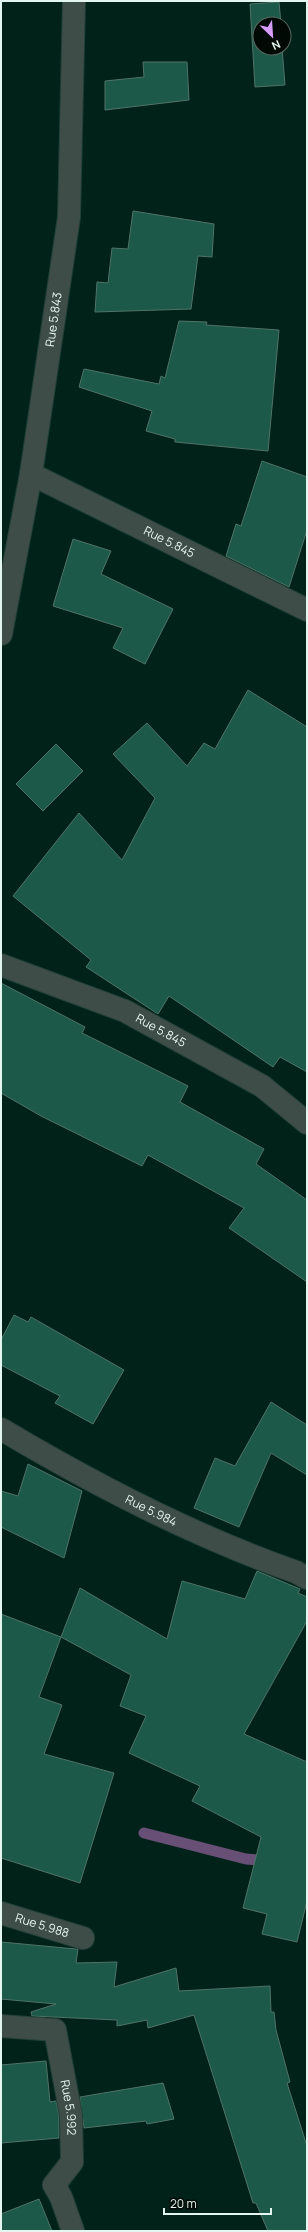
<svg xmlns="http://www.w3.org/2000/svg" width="308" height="2232" viewBox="0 0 308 2232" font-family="Manrope,sans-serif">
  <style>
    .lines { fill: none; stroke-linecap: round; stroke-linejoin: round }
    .stream { stroke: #684f76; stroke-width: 11 }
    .building { fill: #1c5948; stroke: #507367 }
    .street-casing { stroke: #204037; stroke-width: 24 }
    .street { stroke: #3f4d48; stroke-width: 22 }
    .labels { text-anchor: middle; stroke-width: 3; stroke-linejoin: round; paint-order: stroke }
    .street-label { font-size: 12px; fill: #e3f6ef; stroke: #010905 }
  </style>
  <rect width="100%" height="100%" fill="#002219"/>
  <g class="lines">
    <polyline class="stream" points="144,1833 246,1859 270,1861"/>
  </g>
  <g class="building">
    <polygon points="279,2 281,24 260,24 260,48 282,48 285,85 255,87 250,4"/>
    <polygon points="143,62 187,62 189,100 105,110 105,81 144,77"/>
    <polygon points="133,211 214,224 212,257 198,256 191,309 95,312 97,282 108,283 112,248 128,249"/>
    <polygon points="179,321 207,322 206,325 279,330 268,451 175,442 175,439 146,431 152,411 79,387 84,369 159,384 161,376 165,378"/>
    <polygon points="262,461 307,477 307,530 289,587 226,556 236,524 241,526"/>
    <polygon points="73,539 111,551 101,574 173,609 145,664 113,648 123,628 53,606"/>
    <polygon points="248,690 307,727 307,1072 280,1057 273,1067 169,996 158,1014 86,967 91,960 13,896 79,813 122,860 155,798 113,754 147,723 187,766 204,743 215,749"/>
    <polygon points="56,744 83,771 43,811 16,784"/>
    <polygon points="1,983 85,1027 82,1033 188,1086 180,1102 264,1149 256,1164 307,1200 307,1282 229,1228 244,1208 148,1155 142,1166 41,1116 1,1093"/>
    <polygon points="14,1315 28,1322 31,1317 124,1370 93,1424 55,1403 60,1396 1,1365 1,1340"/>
    <polygon points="271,1402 307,1425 307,1475 271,1453 239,1527 194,1508 215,1458 235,1466"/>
    <polygon points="28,1464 82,1491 64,1558 1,1527 1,1491 18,1496"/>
    <polygon points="257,1571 300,1589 298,1593 307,1597 307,1621 244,1734 307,1762 307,1901 297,1942 262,1934 267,1914 243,1908 261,1837 192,1801 200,1786 129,1753 146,1716 120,1706 131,1675 61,1637 80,1588 167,1639 182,1581 245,1599"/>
    <polygon points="1,1614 61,1637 39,1697 62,1705 44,1754 114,1773 80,1883 1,1858"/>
    <polygon points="1,1942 76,1949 78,1949 76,1963 117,1962 114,1987 176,1968 179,1991 270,1986 271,2012 274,2012 276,2030 290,2082 287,2083 307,2146 307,2231 268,2231 256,2203 253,2203 194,2015 148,2028 147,2020 117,2026 117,2020 32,2016 31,2012 56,2004 1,1999"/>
    <polygon points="46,2061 50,2102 56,2101 59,2116 59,2138 1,2143 1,2065"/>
    <polygon points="163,2083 174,2119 147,2124 146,2121 84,2128 80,2097"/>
    <polygon points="39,2199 52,2231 1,2231 1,2214"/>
  </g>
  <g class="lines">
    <defs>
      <g id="street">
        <path id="s1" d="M 31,474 L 307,610"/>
        <path id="s2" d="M 1,634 L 31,474 L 69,217 L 74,1"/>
        <path id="s3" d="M 1,965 L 125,1011 L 262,1086 L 307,1123"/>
        <path id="s4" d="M 1,1429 C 95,1485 193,1536 296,1572 L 307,1578"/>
        <path id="s5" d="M 1,1913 L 83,1938"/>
        <path id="s6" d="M 1,2026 L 55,2030 L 71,2115 L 72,2162 L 54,2185 L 61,2197 L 73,2231"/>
      </g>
    </defs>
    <use href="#street" class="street-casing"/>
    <use href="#street" class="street"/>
  </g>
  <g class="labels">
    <g class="street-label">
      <text dy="4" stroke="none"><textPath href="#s2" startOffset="319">Rue 5.843</textPath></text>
      <text dy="4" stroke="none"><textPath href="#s1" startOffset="154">Rue 5.845</textPath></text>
      <text dy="4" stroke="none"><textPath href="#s3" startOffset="173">Rue 5.845</textPath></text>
      <text dy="4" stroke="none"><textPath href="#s4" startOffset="171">Rue 5.984</textPath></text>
      <text dy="4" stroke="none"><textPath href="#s5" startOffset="43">Rue 5.988</textPath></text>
      <text dy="4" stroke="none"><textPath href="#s6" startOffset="133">Rue 5.992</textPath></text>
    </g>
  </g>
  <rect width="308" height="2232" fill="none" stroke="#e3f6ef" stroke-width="4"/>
  <g transform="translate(272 36) rotate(155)"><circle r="19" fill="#010905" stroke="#5b6863"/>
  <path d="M0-3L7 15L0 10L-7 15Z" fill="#d79bf9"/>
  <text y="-6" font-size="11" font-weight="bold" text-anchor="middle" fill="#e3f6ef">N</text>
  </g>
  <path d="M164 2208v6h107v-6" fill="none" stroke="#e3f6ef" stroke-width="2"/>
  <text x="170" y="2208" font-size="12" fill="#e3f6ef" stroke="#010905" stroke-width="3" paint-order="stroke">20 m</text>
</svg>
